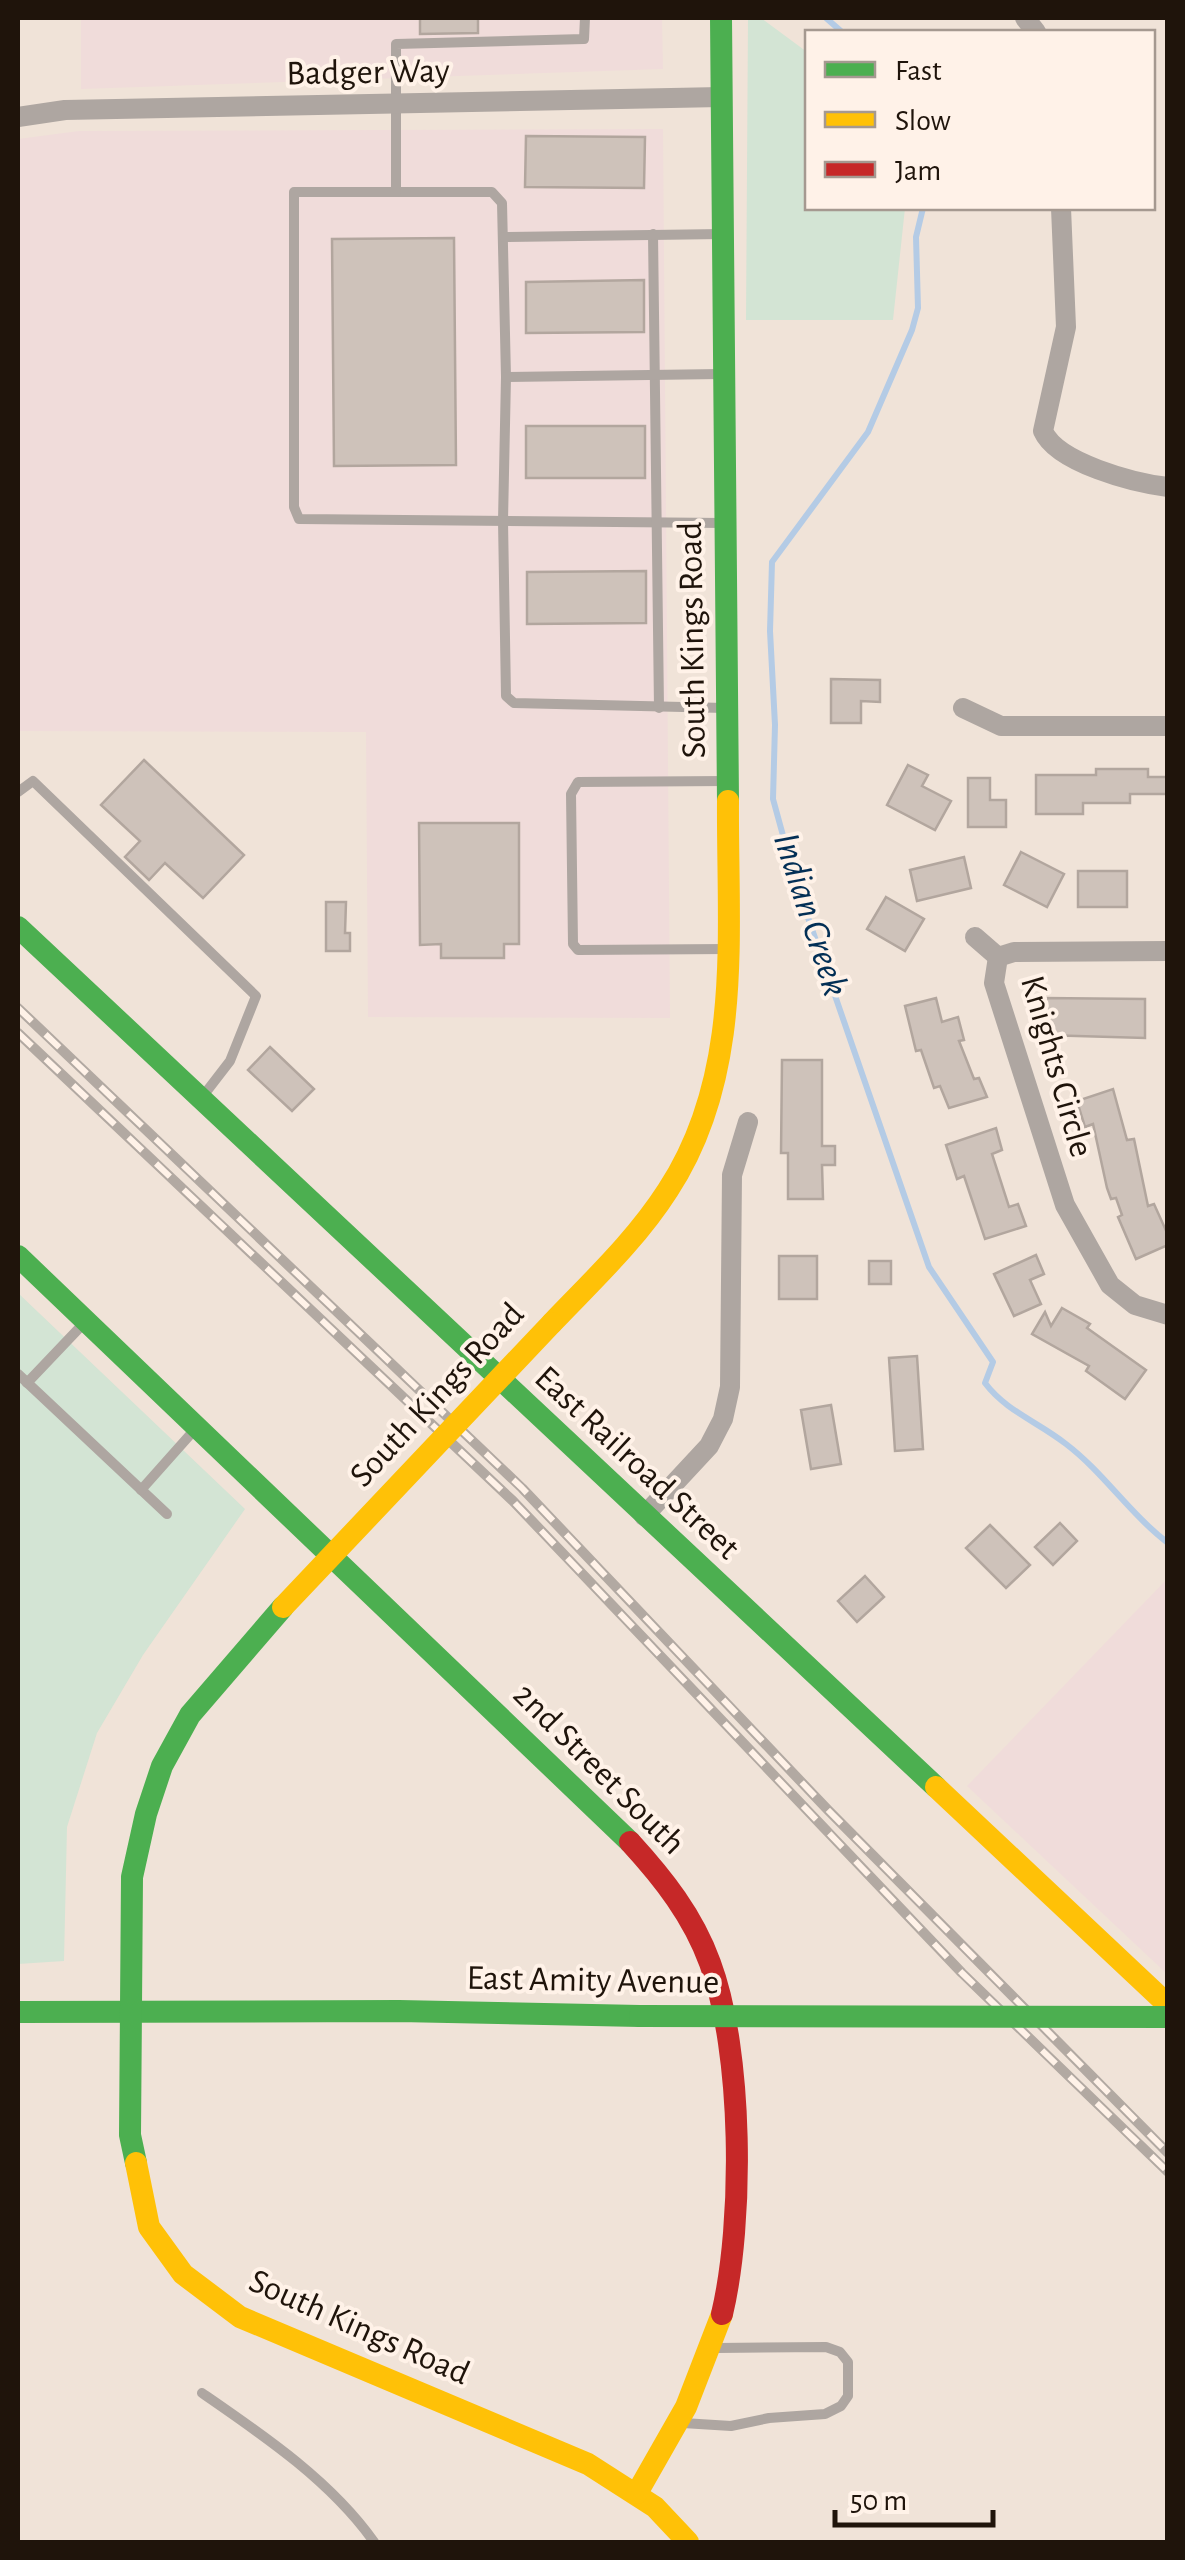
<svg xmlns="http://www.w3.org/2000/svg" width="1185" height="2560" viewBox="0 0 1185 2560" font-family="'Alegreya Sans',sans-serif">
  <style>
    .industrial { fill: #f0dcda }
    .green { fill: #d3e4d4 }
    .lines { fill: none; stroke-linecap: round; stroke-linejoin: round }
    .stream { stroke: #b4cbe5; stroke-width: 6 }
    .building { fill: #cec2ba; stroke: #b2a69e; stroke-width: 2.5 }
    .lane { stroke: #aea6a1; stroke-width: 10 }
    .street { stroke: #aea6a1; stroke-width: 20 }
    .fast { stroke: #4caf50; stroke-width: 22 }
    .slow { stroke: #ffc107; stroke-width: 22 }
    .jam { stroke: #c62828; stroke-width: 22 }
    .rail-casing { stroke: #b2a9a2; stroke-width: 10 }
    .rail { stroke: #fff2e8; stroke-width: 6; stroke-dasharray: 19; stroke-linecap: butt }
    .fast-bridge { stroke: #4caf50; stroke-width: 22 }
    .slow-bridge { stroke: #ffc107; stroke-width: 22 }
    .labels { text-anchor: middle; stroke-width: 8; stroke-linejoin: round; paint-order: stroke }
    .street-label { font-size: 35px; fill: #1f140b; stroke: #fff2e8 }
    .water-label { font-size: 38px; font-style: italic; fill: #032f55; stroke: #fff2e8 }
  </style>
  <rect width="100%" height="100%" fill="#f0e3d8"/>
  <g class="industrial">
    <polygon points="81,18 662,18 663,69 81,89"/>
    <polygon points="663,129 670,1018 368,1017 366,732 18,731 18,139 79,131"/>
    <polygon points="1167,1579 1167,1974 967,1786"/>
  </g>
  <g class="green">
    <polygon points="748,18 761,18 807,52 808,208 905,208 893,320 746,320"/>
    <polygon points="18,1293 245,1509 143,1655 97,1733 67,1827 64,1961 18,1964"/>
  </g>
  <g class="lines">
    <g class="stream">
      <polyline points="826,18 842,32"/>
      <path d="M 923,208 L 916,237 L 918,308 L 912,330 L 868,432 L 772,562 L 770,631 L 775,725 L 773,799 L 796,883 L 929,1267 L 993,1362 L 985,1383 C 1006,1411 1038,1422 1066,1444 C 1103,1472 1130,1514 1168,1543"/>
    </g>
  </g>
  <g class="building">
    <polygon points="420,18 478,18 478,33 420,34"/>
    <polygon points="526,136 645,137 644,188 525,187"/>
    <polygon points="454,238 456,465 334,466 332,239"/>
    <polygon points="644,280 644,332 526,333 526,282"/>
    <rect x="526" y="426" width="119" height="52"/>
    <polygon points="646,571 646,623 527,624 527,572"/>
    <polygon points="831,679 880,680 880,702 861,701 861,723 831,723"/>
    <polygon points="144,760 244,855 203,898 165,863 149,880 125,857 140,841 101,805"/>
    <polygon points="908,765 928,775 922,786 951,801 935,830 887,805"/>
    <polygon points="1096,769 1148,769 1148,777 1168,777 1168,794 1130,794 1130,803 1083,803 1083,814 1036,814 1036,775 1096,775"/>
    <polygon points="968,778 990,778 990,800 1006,800 1006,827 968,827"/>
    <polygon points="419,823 519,823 519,944 504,944 504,958 441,958 441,944 420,945"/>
    <polygon points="1021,852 1064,874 1047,907 1004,885"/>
    <polygon points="964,857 971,888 917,901 910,870"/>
    <rect x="1078" y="871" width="49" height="36"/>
    <polygon points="886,897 924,919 905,951 867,929"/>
    <polygon points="326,902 346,902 345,933 350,933 350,951 326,951"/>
    <polygon points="936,998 942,1022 958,1017 964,1040 959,1041 974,1079 979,1078 987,1097 949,1108 940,1086 934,1088 921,1050 916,1051 905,1006"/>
    <polygon points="1043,998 1145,999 1145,1038 1043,1035"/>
    <polygon points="270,1047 314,1089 292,1111 248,1070"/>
    <polygon points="782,1060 822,1060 822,1146 835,1146 835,1165 822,1165 823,1199 788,1199 788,1153 781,1153"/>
    <polygon points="1113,1089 1127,1140 1134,1139 1148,1206 1154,1204 1168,1235 1168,1245 1136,1259 1118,1217 1122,1215 1116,1198 1111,1199 1107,1188 1093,1124 1085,1127 1077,1101"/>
    <polygon points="996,1128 1002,1150 992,1154 1009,1207 1018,1204 1026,1226 985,1239 964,1176 957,1179 946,1145"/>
    <polygon points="1036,1255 1044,1274 1030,1280 1041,1304 1014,1316 994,1274"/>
    <rect x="779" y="1256" width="38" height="43"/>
    <rect x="869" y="1261" width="22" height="23"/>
    <polygon points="1062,1308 1090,1324 1087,1328 1146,1370 1125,1399 1086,1371 1089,1366 1032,1334 1045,1312 1051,1326"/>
    <polygon points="917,1356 923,1449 895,1451 889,1358"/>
    <polygon points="831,1405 841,1464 811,1469 801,1410"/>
    <polygon points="1060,1523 1077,1541 1053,1565 1035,1547"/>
    <polygon points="990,1525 1030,1565 1006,1588 966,1548"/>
    <polygon points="865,1576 884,1597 857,1622 838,1601"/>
  </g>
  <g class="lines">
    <g class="lane">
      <polyline points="585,18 584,39 396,44 396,192 492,192 502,203 506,377 503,521 506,696 514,703 725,708"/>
      <polyline points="396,192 294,192 294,507 299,519 723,523"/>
      <polyline points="653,234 659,708"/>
      <polyline points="504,237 722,234"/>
      <polyline points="506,377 720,374"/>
      <polyline points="726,781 578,782 571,794 573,944 578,950 727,949"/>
      <polyline points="18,792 33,781 256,996 230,1061 203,1096"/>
      <polyline points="18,1374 167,1514"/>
      <polyline points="27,1383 85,1322"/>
      <polyline points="141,1490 197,1427"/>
      <path d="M 202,2393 C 263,2435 331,2481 374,2542"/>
      <polyline points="683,2423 731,2426 769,2418 825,2414 841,2406 848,2396 848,2362 840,2352 826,2347 717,2348"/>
    </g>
    <g class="street">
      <polyline points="1025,18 1036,32"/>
      <polyline points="18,117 65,110 721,97"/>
      <path d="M 1061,208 L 1066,327 L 1043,431 C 1057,463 1134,483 1168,487"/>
      <polyline points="963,708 1001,726 1168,726"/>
      <polyline points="975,937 998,957"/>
      <polyline points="1168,951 1014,952 998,957 994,983 1065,1205 1110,1285 1135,1305 1168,1315"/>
      <polyline points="644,1516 709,1446 723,1419 730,1387 732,1175 748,1122"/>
    </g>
    <g class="fast">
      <polyline points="721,18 728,801"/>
      <polyline points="18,927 936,1787"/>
      <polyline points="18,1256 630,1842"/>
      <polyline points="18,2012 399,2011 640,2016"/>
      <polyline points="136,2163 130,2135 132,1877 146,1814 162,1766 190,1715 283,1607"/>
    </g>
    <g class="slow">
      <path d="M 552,1323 C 593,1280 636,1240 668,1190 C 744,1074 727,933 728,801"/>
      <polyline points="936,1787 1168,2005"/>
      <polyline points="136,2163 149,2227 183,2274 240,2317 588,2464 655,2507 688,2542"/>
      <polyline points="637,2493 686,2407 722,2314"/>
    </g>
    <path class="jam" d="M 630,1842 C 663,1878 693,1916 710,1963 C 743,2051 744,2222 722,2314"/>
    <defs>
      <g id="rail">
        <polyline points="18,1008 522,1488 828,1810 1168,2153"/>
        <polyline points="18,1033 513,1501 962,1973 1168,2172"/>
      </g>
    </defs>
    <use href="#rail" class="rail-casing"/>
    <use href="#rail" class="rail"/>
    <polyline class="fast-bridge" points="640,2016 1168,2017"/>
    <polyline class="slow-bridge" points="283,1607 552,1323"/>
  </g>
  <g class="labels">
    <g class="street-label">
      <text transform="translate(368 71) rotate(-1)" y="12">Badger Way</text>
      <text transform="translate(691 640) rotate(-91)" y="12">South Kings Road</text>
      <text transform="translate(1058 1066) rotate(74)" y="12">Knights Circle</text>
      <text transform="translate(436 1394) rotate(-47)" y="12">South Kings Road</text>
      <text transform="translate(638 1462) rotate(43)" y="12">East Railroad Street</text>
      <text transform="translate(600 1768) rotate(45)" y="12">2nd Street South</text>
      <text transform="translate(593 1979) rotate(1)" y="12">East Amity Avenue</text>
      <text transform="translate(360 2326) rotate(24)" y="12">South Kings Road</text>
    </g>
    <g class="water-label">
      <text transform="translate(812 914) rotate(72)" y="13">Indian Creek</text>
    </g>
  </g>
  <rect width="1185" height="2560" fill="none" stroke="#1f140b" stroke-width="40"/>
  <rect x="805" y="30" width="350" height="180" fill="#fff2e8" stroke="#a59990" stroke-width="2.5"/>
  <rect x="825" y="62" width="50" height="15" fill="#4caf50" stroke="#a59990" stroke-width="2.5"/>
  <text x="895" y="80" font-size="30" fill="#1f140b">Fast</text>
  <rect x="825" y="112" width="50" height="15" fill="#ffc107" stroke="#a59990" stroke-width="2.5"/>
  <text x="895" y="130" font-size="30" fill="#1f140b">Slow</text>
  <rect x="825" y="162" width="50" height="15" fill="#c62828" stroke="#a59990" stroke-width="2.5"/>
  <text x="895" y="180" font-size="30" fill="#1f140b">Jam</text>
  <path d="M835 2510v15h158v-15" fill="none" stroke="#1f140b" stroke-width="5"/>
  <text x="850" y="2510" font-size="30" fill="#1f140b" stroke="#fff2e8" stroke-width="8" paint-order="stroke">50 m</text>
</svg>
